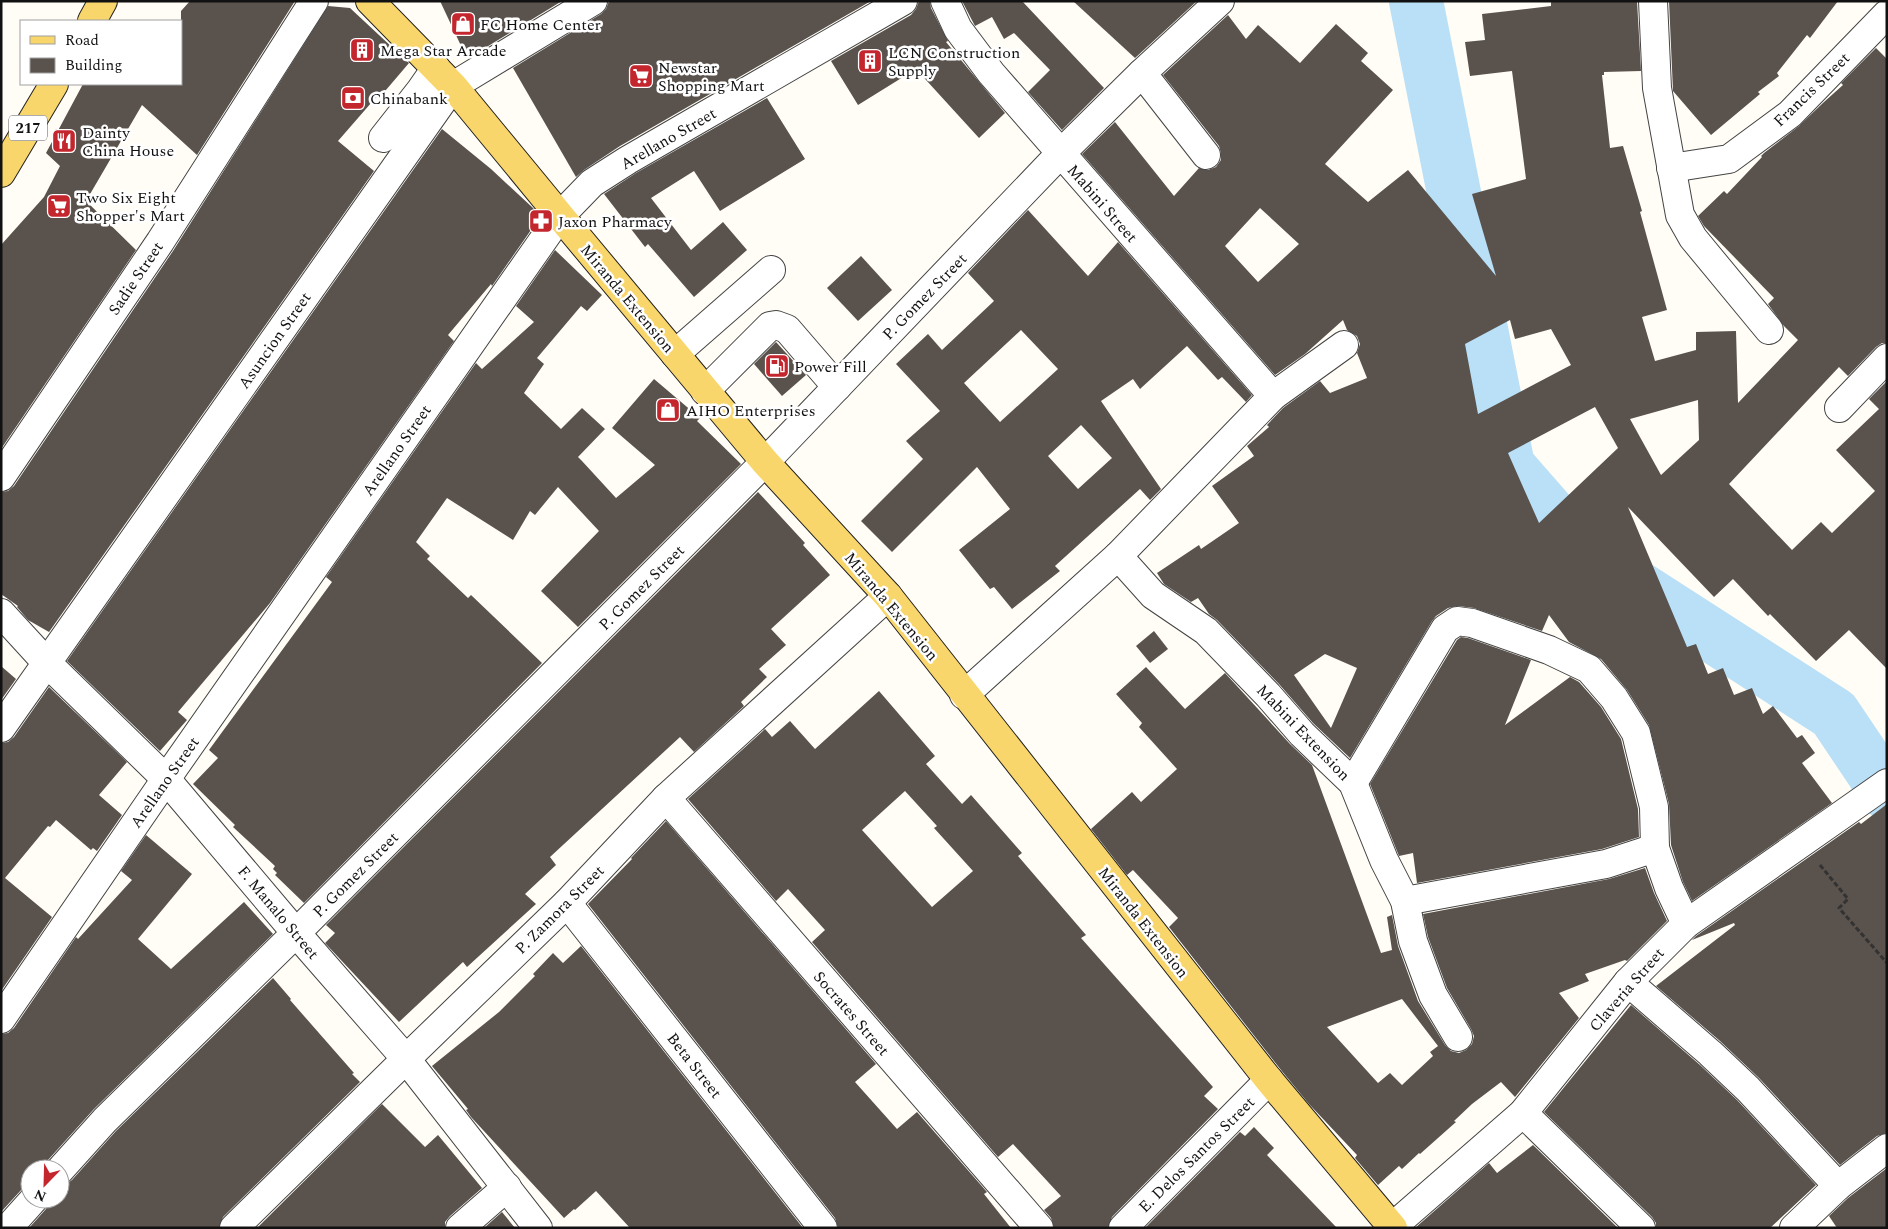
<svg xmlns="http://www.w3.org/2000/svg" width="1888" height="1229" viewBox="0 0 1888 1229" font-family="Spectral,serif">
  <style>
    .lines { fill: none; stroke-linecap: round; stroke-linejoin: round }
    .river { stroke: #b9e0f7; stroke-width: 54 }
    .building { fill: #5a524d; fill-rule: evenodd }
    .minor-casing { stroke: #444; stroke-width: 30 }
    .major-casing { stroke: #222; stroke-width: 30 }
    .path { stroke: #333; stroke-width: 3; stroke-dasharray: 5 2.5; stroke-linecap: butt }
    .minor { stroke: #fff; stroke-width: 28 }
    .major { stroke: #f9d66b; stroke-width: 28 }
    .labels { text-anchor: middle; stroke-width: 5; stroke-linejoin: round; paint-order: stroke }
    .shield { fill: #fff; stroke: #585858; stroke-width: 1 }
    .shield-label { font-size: 15px; font-weight: bold; fill: #111 }
    .poi-label { font-size: 16px; fill: #111; stroke: #fff; text-anchor: start }
    .street-label { font-size: 16px; fill: #111; stroke: #fff }
  </style>
  <rect width="100%" height="100%" fill="#fffdf5"/>
  <g class="lines">
    <polyline class="river" points="1416,1 1508,466 1584,553 1834,714 1887,793"/>
  </g>
  <g class="building">
    <polygon points="190,1 295,1 197,155 142,105 86,201 136,250 1,449 1,245 44,197 60,166 46,153 83,84 181,84 181,11"/>
    <polygon points="440,1 562,1 475,54 463,50"/>
    <polygon points="609,1 871,1 620,146 584,170 576,177 513,68 601,14 606,9"/>
    <polygon points="919,1 930,1 931,8 948,41 946,42 1005,113 979,138 916,69 858,105 831,61 911,15 916,9"/>
    <polygon points="962,1 1022,1 1104,88 1062,130 1028,92 1050,70 1014,33 1004,39 992,17 975,26"/>
    <polygon points="1073,1 1197,1 1135,58"/>
    <path d="M 1551,1 L 1637,1 L 1641,71 L 1604,72 L 1604,75 L 1602,75 L 1610,148 L 1623,146 L 1642,211 L 1640,212 L 1667,310 L 1642,317 L 1655,361 L 1696,350 L 1696,332 L 1736,331 L 1738,403 L 1798,340 L 1784,326 L 1768,304 L 1774,298 L 1704,226 L 1698,216 L 1724,191 L 1727,194 L 1762,157 L 1761,156 L 1764,153 L 1799,126 L 1824,102 L 1843,85 L 1841,83 L 1876,48 L 1887,59 L 1887,343 L 1882,343 L 1876,347 L 1848,376 L 1839,367 L 1729,484 L 1792,550 L 1821,522 L 1832,533 L 1875,491 L 1836,450 L 1879,409 L 1869,399 L 1887,381 L 1887,669 L 1849,630 L 1816,661 L 1770,614 L 1768,616 L 1733,579 L 1714,597 L 1628,507 L 1687,647 L 1696,644 L 1708,674 L 1723,668 L 1734,695 L 1752,688 L 1763,714 L 1773,706 L 1797,738 L 1802,735 L 1815,753 L 1802,763 L 1832,803 L 1692,901 L 1683,882 L 1671,845 L 1669,804 L 1649,725 L 1627,690 L 1601,659 L 1569,642 L 1549,615 L 1542,631 L 1474,608 L 1458,606 L 1448,608 L 1436,616 L 1432,621 L 1350,758 L 1313,723 L 1279,684 L 1217,620 L 1209,614 L 1198,598 L 1191,602 L 1164,584 L 1157,573 L 1199,545 L 1201,549 L 1239,523 L 1212,486 L 1254,456 L 1247,446 L 1269,427 L 1267,425 L 1283,408 L 1320,381 L 1330,393 L 1367,378 L 1357,353 L 1360,344 L 1357,336 L 1347,330 L 1343,320 L 1305,354 L 1275,375 L 1082,154 L 1115,122 L 1174,196 L 1199,168 L 1208,170 L 1216,167 L 1221,160 L 1221,153 L 1219,146 L 1163,75 L 1228,15 L 1246,39 L 1258,25 L 1300,63 L 1336,24 L 1368,53 L 1361,61 L 1393,90 L 1325,164 L 1368,202 L 1408,170 L 1496,276 L 1472,194 L 1526,179 L 1512,71 L 1470,76 L 1465,42 L 1485,40 L 1482,14 L 1551,6 ZM 1260,208 L 1299,244 L 1258,282 L 1225,246 ZM 1510,320 L 1515,339 L 1551,329 L 1571,365 L 1478,414 L 1465,344 ZM 1698,400 L 1699,440 L 1661,475 L 1630,419 ZM 1595,407 L 1618,448 L 1539,523 L 1508,453 ZM 1325,654 L 1357,668 L 1331,728 L 1294,675 Z"/>
    <polygon points="1669,1 1838,1 1810,38 1807,35 1777,73 1779,76 1758,92 1760,94 1711,135 1673,91"/>
    <polygon points="328,6 350,8 409,63 380,97 378,95 338,141 374,171 49,632 28,620 17,607 18,606 1,594 1,492 8,491 14,486 173,251"/>
    <polygon points="767,98 805,159 720,211 694,171 651,198 691,250 723,222 747,250 694,297 648,244 645,247 604,194 636,173"/>
    <polygon points="442,129 491,169 533,208 540,217 492,286 491,284 448,335 454,341 270,603 178,712 187,720 160,751 67,661"/>
    <path d="M 1028,210 L 1088,276 L 1118,242 L 1252,395 L 1246,402 L 1222,377 L 1218,380 L 1187,346 L 1140,389 L 1133,379 L 1101,401 L 1161,489 L 1150,500 L 1140,489 L 1055,566 L 1060,571 L 1012,609 L 994,587 L 990,589 L 959,550 L 1010,509 L 977,467 L 892,552 L 861,521 L 923,459 L 906,441 L 940,411 L 896,364 L 928,334 L 942,350 L 994,301 L 968,273 ZM 1021,330 L 1058,369 L 1000,422 L 964,383 ZM 1081,425 L 1112,458 L 1078,489 L 1048,456 Z"/>
    <polygon points="555,250 602,295 587,311 581,306 537,358 544,364 524,393 561,429 582,408 605,429 578,457 582,461 616,498 655,465 612,428 654,379 700,418 697,421 741,464 578,627 541,591 599,531 558,487 535,515 530,511 513,540 447,498 416,542 430,556 427,559 468,598 471,595 542,663 304,903 275,875 277,873 273,869 275,866 233,827 235,825 193,784 218,758 209,750 332,582 326,577 476,363 482,369 534,322 516,306"/>
    <polygon points="861,256 892,290 858,321 827,288"/>
    <polygon points="776,342 806,375 782,396 754,364"/>
    <polygon points="758,492 805,543 803,545 830,575 771,629 786,645 759,669 767,677 741,702 744,706 694,752 680,737 550,857 556,865 525,894 536,904 467,967 463,962 399,1022 325,943 335,933 326,925"/>
    <polygon points="1154,631 1168,649 1150,663 1136,646"/>
    <polygon points="1461,637 1468,638 1531,660 1505,725 1570,677 1579,682 1601,707 1621,739 1638,809 1639,837 1602,849 1417,883 1413,853 1399,856 1370,784 1457,640"/>
    <polygon points="1,666 16,679 1,700"/>
    <path d="M 1146,667 L 1185,709 L 1225,673 L 1290,744 L 1312,765 L 1381,953 L 1392,950 L 1387,917 L 1392,915 L 1398,946 L 1418,1001 L 1445,1045 L 1451,1051 L 1459,1053 L 1466,1050 L 1472,1044 L 1474,1036 L 1471,1029 L 1447,988 L 1428,937 L 1423,914 L 1609,879 L 1645,868 L 1654,893 L 1667,921 L 1627,961 L 1625,960 L 1585,974 L 1589,981 L 1559,993 L 1579,1018 L 1515,1097 L 1501,1082 L 1472,1104 L 1454,1121 L 1456,1122 L 1420,1154 L 1419,1153 L 1402,1169 L 1399,1166 L 1378,1185 L 1355,1158 L 1357,1155 L 1309,1104 L 1281,1070 L 1169,927 L 1178,918 L 1133,870 L 1127,875 L 1091,829 L 1132,792 L 1141,802 L 1177,769 L 1139,727 L 1142,723 L 1116,694 ZM 1402,999 L 1438,1046 L 1430,1052 L 1433,1056 L 1402,1085 L 1390,1073 L 1378,1083 L 1327,1027 Z"/>
    <polygon points="49,687 127,762 99,795 122,815 97,851 93,848 91,850 56,820 50,827 48,826 5,878 52,917 1,991 1,743 8,742 14,737"/>
    <path d="M 879,691 L 935,756 L 926,764 L 962,804 L 971,795 L 1022,853 L 1018,856 L 1086,935 L 1081,938 L 1213,1087 L 1204,1096 L 1218,1109 L 1112,1217 L 1108,1228 L 1054,1228 L 1051,1218 L 1044,1210 L 1061,1196 L 1013,1144 L 998,1157 L 812,942 L 825,930 L 788,889 L 776,901 L 688,799 L 765,729 L 772,737 L 790,721 L 815,749 ZM 905,791 L 937,826 L 934,828 L 973,871 L 932,907 L 862,830 Z"/>
    <polygon points="1887,804 1887,1133 1877,1136 1840,1165 1759,1078 1720,1041 1656,986 1735,925 1734,923 1692,940 1696,936 1859,822 1861,824"/>
    <polygon points="666,821 876,1064 855,1082 897,1129 917,1112 987,1192 984,1194 1011,1228 838,1228 835,1218 588,904 632,859 631,858"/>
    <polygon points="146,835 192,874 138,939 171,969 244,902 273,934 94,1109 48,1160 45,1169 30,1169 30,1184 22,1189 1,1212 1,1034 8,1033 14,1028 76,937 78,939 132,880 121,871"/>
    <polygon points="581,946 803,1228 630,1228 596,1191 575,1210 574,1209 564,1218 471,1117 466,1110 468,1109 432,1066 499,1012 535,976 533,974 553,953 563,963"/>
    <polygon points="273,978 291,999 290,1000 354,1073 352,1074 360,1082 223,1217 219,1228 29,1228 46,1209 49,1199 60,1199 60,1185 65,1185 72,1180 116,1131"/>
    <polygon points="1631,1005 1700,1065 1737,1100 1816,1185 1770,1228 1656,1228 1656,1223 1652,1217 1544,1112"/>
    <polygon points="382,1104 425,1147 438,1135 482,1188 450,1216 445,1222 445,1228 257,1228"/>
    <polygon points="1254,1127 1274,1148 1267,1155 1337,1228 1145,1228 1240,1132 1245,1136"/>
    <polygon points="1533,1145 1618,1228 1415,1228 1489,1163 1497,1173"/>
    <polygon points="1887,1168 1887,1228 1837,1228 1829,1216 1848,1198"/>
    <polygon points="502,1212 515,1228 484,1228"/>
  </g>
  <g class="lines">
    <defs>
      <g id="minor">
        <polyline points="945,1 958,29 991,73 1273,396"/>
        <polyline points="1653,1 1657,88 1680,215 1693,238 1769,330"/>
        <polyline points="1142,73 1206,155"/>
        <polyline points="383,138 420,91 436,68"/>
        <polyline points="1671,168 1729,159 1790,114 1887,14"/>
        <polyline points="675,354 771,270"/>
        <polyline points="705,391 770,326 776,325 787,329 837,387"/>
        <polyline points="1839,408 1887,358"/>
        <polyline points="1,477 160,242 314,1"/>
        <polyline points="1118,556 1153,595 1206,631 1268,695 1302,734 1353,783 1384,860 1405,901 1413,941 1433,995 1458,1037"/>
        <polyline points="1,613 46,662 166,779 296,933 406,1059 538,1228"/>
        <polyline points="964,695 1118,556 1273,396 1344,345"/>
        <polyline points="1,728 453,86 593,1"/>
        <polyline points="1353,783 1445,629 1457,621 1472,623 1549,650 1589,669 1614,698 1636,733 1654,807 1655,848 1669,888 1686,924"/>
        <polyline points="666,798 1039,1228"/>
        <polyline points="1405,901 1606,864 1655,848"/>
        <polyline points="567,903 823,1228"/>
        <polyline points="1628,982 1710,1053 1748,1089 1838,1186"/>
        <polyline points="1,1019 166,779 560,216 592,183 628,160 903,1"/>
        <polyline points="1523,1113 1641,1228"/>
        <polyline points="60,1170 105,1120 296,933 765,462 1060,154 1142,73 1220,1"/>
        <polyline points="8,1228 34,1199"/>
        <polyline points="234,1228 406,1059 567,903 666,798 888,596"/>
        <polyline points="460,1228 507,1187"/>
        <polyline points="1123,1228 1269,1080"/>
        <polyline points="1391,1228 1523,1113 1628,982 1686,924 1887,783"/>
        <polyline points="1794,1228 1838,1186 1887,1148"/>
      </g>
      <g id="major">
        <polyline points="370,1 453,86 560,216 765,462 888,596 1269,1080 1393,1228"/>
        <polyline points="92,21 103,1"/>
        <polyline points="1,173 54,84"/>
      </g>
    </defs>
    <use href="#minor" class="minor-casing"/>
    <use href="#major" class="major-casing"/>
    <polyline class="path" points="1820,865 1848,899 1839,908 1887,963"/>
    <use href="#minor" class="minor"/>
    <use href="#major" class="major"/>
  </g>
  <defs>
    <symbol id="shop-square" viewBox="-11 -11 22 22"><rect x="-9" y="-9" width="18" height="18" rx="4" fill="#c4262e" stroke="#fff"/><path d="M-5-2.5h2.3a2.7 3.5 0 0 1 5.4 0H5L5.5 6h-11ZM-1.5-2.5h3a1.5 2.3 0 0 0-3 0Z" fill="#fff"/></symbol>
    <symbol id="building-square" viewBox="-11 -11 22 22"><rect x="-9" y="-9" width="18" height="18" rx="4" fill="#c4262e" stroke="#fff"/><path d="M-4-6H4V6H1V3H-1V6H-4ZM-2.5-4.3h1.7v1.8h-1.7ZM.8-4.3h1.7v1.8H.8ZM-2.5-1h1.7V.8h-1.7ZM.8-1h1.7V.8H.8Z" fill="#fff"/></symbol>
    <symbol id="supermarket-square" viewBox="-11 -11 22 22"><rect x="-9" y="-9" width="18" height="18" rx="4" fill="#c4262e" stroke="#fff"/><path d="M-6-5.5h2.5l.6 2H6L4.5 2H-2.5L-4.4-4H-6ZM-1.5 3.2a1.3 1.3 0 1 0 .1 0ZM3 3.2a1.3 1.3 0 1 0 .1 0Z" fill="#fff"/></symbol>
    <symbol id="bank-square" viewBox="-11 -11 22 22"><rect x="-9" y="-9" width="18" height="18" rx="4" fill="#c4262e" stroke="#fff"/><path d="M-6-4H6V4H-6ZM0-2.3a2.3 2.3 0 1 0 0 4.6a2.3 2.3 0 1 0 0-4.6Z" fill="#fff"/></symbol>
    <symbol id="restaurant-square" viewBox="-11 -11 22 22"><rect x="-9" y="-9" width="18" height="18" rx="4" fill="#c4262e" stroke="#fff"/><path d="M-5-6h1v4h1v-4h1v4h1v-4h1v5L-1.5 .5V6h-2V.5L-5-1ZM5-6V6H3V1.5H1.5Q1.5-4 5-6Z" fill="#fff"/></symbol>
    <symbol id="pharmacy-square" viewBox="-11 -11 22 22"><rect x="-9" y="-9" width="18" height="18" rx="4" fill="#c4262e" stroke="#fff"/><path d="M-2-6h4v4h4v4h-4v4h-4v-4h-4v-4h4Z" fill="#fff"/></symbol>
    <symbol id="fuel-square" viewBox="-11 -11 22 22"><rect x="-9" y="-9" width="18" height="18" rx="4" fill="#c4262e" stroke="#fff"/><path d="M-5.5-6h7V0h2V4h1.3V-2.5L3-4.5l.8-.8L6-3V5H2.5V1h-1V6h-7ZM-4.2-4.7v3.2H.2V-4.7Z" fill="#fff"/></symbol>
  </defs>
  <g fill-rule="evenodd">
    <use href="#shop-square" x="449" y="10" width="28" height="28"/>
    <use href="#building-square" x="348" y="36" width="28" height="28"/>
    <use href="#building-square" x="856" y="47" width="28" height="28"/>
    <use href="#supermarket-square" x="627" y="62" width="28" height="28"/>
    <use href="#bank-square" x="339" y="84" width="28" height="28"/>
    <use href="#restaurant-square" x="50" y="127" width="28" height="28"/>
    <use href="#supermarket-square" x="45" y="192" width="28" height="28"/>
    <use href="#pharmacy-square" x="527" y="207" width="28" height="28"/>
    <use href="#fuel-square" x="763" y="352" width="28" height="28"/>
    <use href="#shop-square" x="654" y="396" width="28" height="28"/>
  </g>
  <g class="labels">
    <rect class="shield" x="9" y="115.5" width="38" height="25" rx="4"/>
    <g class="shield-label">
      <text x="28" y="133">217</text>
    </g>
    <g class="poi-label">
      <text x="480" y="30">FC Home Center</text>
      <text x="380" y="56">Mega Star Arcade</text>
      <text x="888" y="58">LCN Construction<tspan x="888" dy="18">Supply</tspan></text>
      <text x="658" y="73">Newstar<tspan x="658" dy="18">Shopping Mart</tspan></text>
      <text x="370" y="104">Chinabank</text>
      <text x="82" y="138">Dainty<tspan x="82" dy="18">China House</tspan></text>
      <text x="76" y="203">Two Six Eight<tspan x="76" dy="18">Shopper's Mart</tspan></text>
      <text x="558" y="227">Jaxon Pharmacy</text>
      <text x="794" y="372">Power Fill</text>
      <text x="686" y="416">AIHO Enterprises</text>
    </g>
    <g class="street-label">
      <text transform="translate(1811 89) rotate(-44)" y="6">Francis Street</text>
      <text transform="translate(668 138) rotate(-30)" y="6">Arellano Street</text>
      <text transform="translate(1103 203) rotate(49)" y="6">Mabini Street</text>
      <text transform="translate(135 278) rotate(-56)" y="6">Sadie Street</text>
      <text transform="translate(924 296) rotate(-46)" y="6">P. Gomez Street</text>
      <text transform="translate(628 298) rotate(50)" y="6">Miranda Extension</text>
      <text transform="translate(274 340) rotate(-55)" y="6">Asuncion Street</text>
      <text transform="translate(396 450) rotate(-55)" y="6">Arellano Street</text>
      <text transform="translate(641 587) rotate(-45)" y="6">P. Gomez Street</text>
      <text transform="translate(892 606) rotate(50)" y="6">Miranda Extension</text>
      <text transform="translate(1304 732) rotate(46)" y="6">Mabini Extension</text>
      <text transform="translate(164 782) rotate(-55)" y="6">Arellano Street</text>
      <text transform="translate(355 874) rotate(-45)" y="6">P. Gomez Street</text>
      <text transform="translate(559 909) rotate(-45)" y="6">P. Zamora Street</text>
      <text transform="translate(279 912) rotate(50)" y="6">F. Manalo Street</text>
      <text transform="translate(1144 922) rotate(52)" y="6">Miranda Extension</text>
      <text transform="translate(1626 989) rotate(-49)" y="6">Claveria Street</text>
      <text transform="translate(852 1013) rotate(49)" y="6">Socrates Street</text>
      <text transform="translate(695 1065) rotate(52)" y="6">Beta Street</text>
      <text transform="translate(1196 1154) rotate(-45)" y="6">E. Delos Santos Street</text>
    </g>
  </g>
  <rect width="1888" height="1229" fill="none" stroke="#111111" stroke-width="5"/>
  <rect x="20" y="20" width="162" height="65" fill="#ffffff" stroke="#a0a0a0"/>
  <rect x="30" y="36" width="25" height="8" fill="#f9d66b" stroke="#a0a0a0"/>
  <text x="65" y="45" font-size="15" fill="#111111">Road</text>
  <rect x="30" y="58" width="25" height="15" fill="#5a524d" stroke="#a0a0a0"/>
  <text x="65" y="70" font-size="15" fill="#111111">Building</text>
  <g transform="translate(45 1184) rotate(203)"><circle r="24" fill="#ffffff" stroke="#a0a0a0"/>
  <path d="M0-4L9 19L0 12L-9 19Z" fill="#c4262e"/>
  <text y="-8" font-size="14" font-weight="bold" text-anchor="middle" fill="#111111">N</text>
  </g>
</svg>
